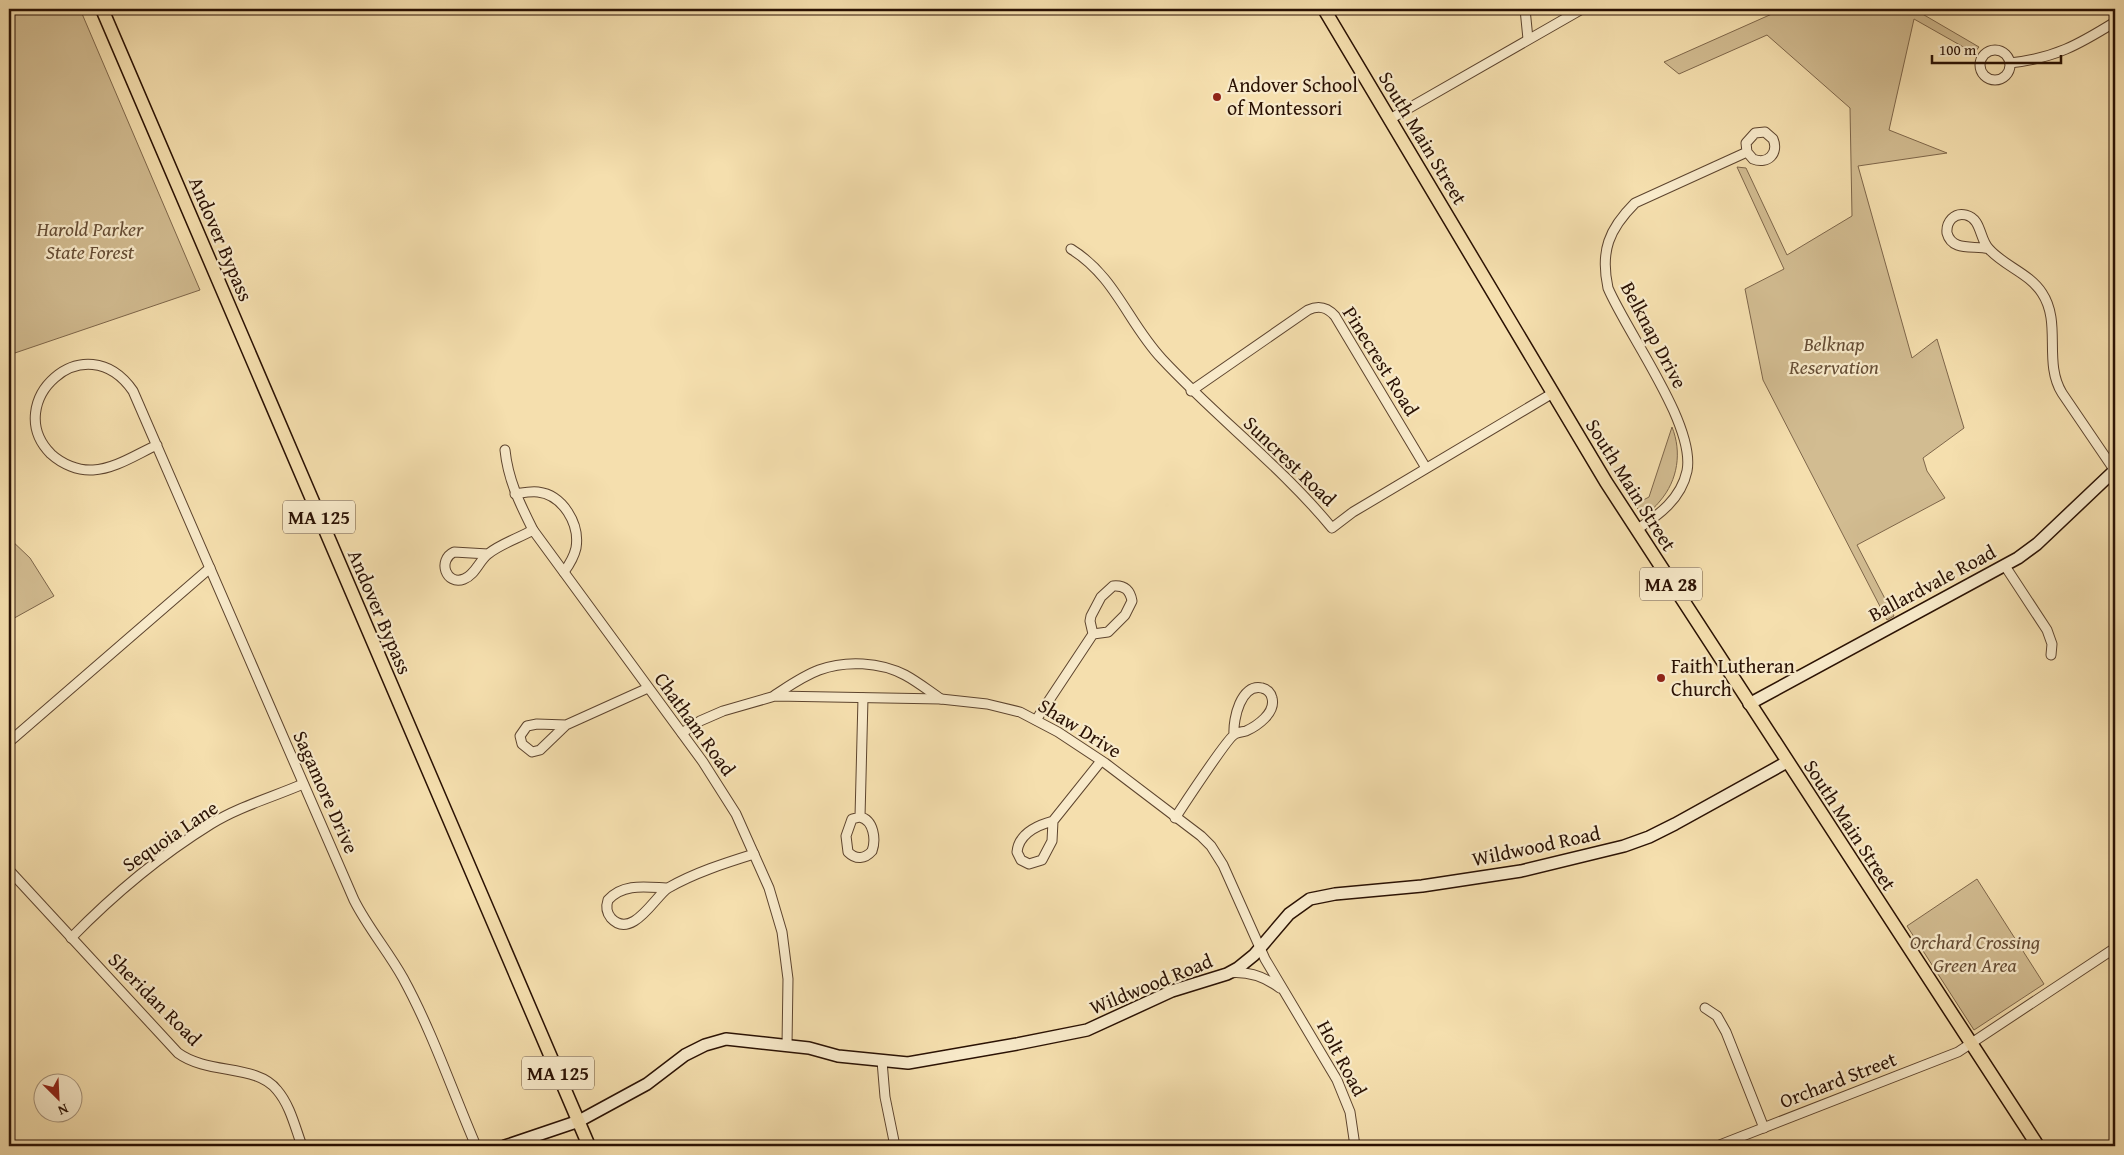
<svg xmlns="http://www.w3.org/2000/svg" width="2124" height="1155" viewBox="0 0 2124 1155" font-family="'Gentium Book Plus',serif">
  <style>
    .green { fill: #d2bc91; stroke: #7e664a }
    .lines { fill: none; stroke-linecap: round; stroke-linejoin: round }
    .street-casing { stroke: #5d442e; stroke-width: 11 }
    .secondary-casing { stroke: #2a1103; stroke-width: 14 }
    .primary-casing { stroke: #2a1103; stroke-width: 15 }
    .street { stroke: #f8eaca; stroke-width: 9 }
    .secondary { stroke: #f8eaca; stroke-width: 11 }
    .primary { stroke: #f5dfae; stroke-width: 12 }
    .poi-dot { fill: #8f2418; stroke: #f8eaca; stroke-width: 2 }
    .labels { text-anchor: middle; stroke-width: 4.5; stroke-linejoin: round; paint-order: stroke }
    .shield { fill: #f8eaca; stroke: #68523f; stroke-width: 1 }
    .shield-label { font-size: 19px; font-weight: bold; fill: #2a1103 }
    .poi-label { font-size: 20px; fill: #2a1103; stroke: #f8eaca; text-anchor: start }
    .street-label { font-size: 20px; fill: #2a1103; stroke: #f8eaca }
    .park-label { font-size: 20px; font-style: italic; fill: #654d35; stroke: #f8eaca }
  </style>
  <rect width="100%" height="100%" fill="#f5dfae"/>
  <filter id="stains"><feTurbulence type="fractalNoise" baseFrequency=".004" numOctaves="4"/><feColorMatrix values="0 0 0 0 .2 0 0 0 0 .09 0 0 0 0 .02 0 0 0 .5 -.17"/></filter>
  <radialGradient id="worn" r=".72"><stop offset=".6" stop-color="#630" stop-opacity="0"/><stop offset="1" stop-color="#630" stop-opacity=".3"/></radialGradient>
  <g class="green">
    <polygon points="9,9 80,9 200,290 9,355"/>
    <polygon points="1783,9 1922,9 1919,12 1979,47 1974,53 1914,19 1889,130 1947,153 1858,166 1912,358 1937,339 1964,428 1923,458 1927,471 1945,498 1857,545 1894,616 1887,620 1763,380 1745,289 1784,269 1737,167 1746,168 1787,255 1852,216 1850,108 1767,35 1679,74 1664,62"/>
    <path d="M 1672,427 C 1682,452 1678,480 1660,501 C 1655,507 1650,513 1641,512 L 1634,505 L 1649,497 Z"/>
    <polygon points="9,538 30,558 54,596 9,621"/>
    <polygon points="1977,879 2044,984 1974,1030 1907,926"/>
  </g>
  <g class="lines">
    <defs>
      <g id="street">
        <polyline points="1525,9 1528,39"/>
        <circle cx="1995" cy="65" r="15"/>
        <path d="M 2010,63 C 2055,58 2078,45 2115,22"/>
        <polyline points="1390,119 1582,9"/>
        <path d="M 1071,249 C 1116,277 1128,323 1162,359 C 1217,418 1281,466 1332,528 L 1353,512 L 1553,393"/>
        <path d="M 1989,249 C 1974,245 1952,252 1947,233 C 1946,222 1954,212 1966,215 C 1982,219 1979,239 1989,249 C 2004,266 2029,273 2042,293 C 2062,323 2043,362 2062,393 L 2115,471"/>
        <path d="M 1191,391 L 1308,310 C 1319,305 1327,307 1335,316 L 1426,468"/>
        <path d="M 157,445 C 137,454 115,469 93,470 C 78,471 62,464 51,454 C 0,403 85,322 133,391 L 354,900 C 368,928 388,951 403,978 C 432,1031 452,1090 476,1146"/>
        <path d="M 505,450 C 508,480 520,504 533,530 L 703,762 L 736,814 L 769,888 L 782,932 L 788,979 L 787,1045"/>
        <path d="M 515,494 C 522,493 530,491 538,492 C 563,495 580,524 576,548 C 574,557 569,565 564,572"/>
        <path d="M 1636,530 C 1659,515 1681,499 1687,471 C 1696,425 1627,333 1608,288 C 1600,251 1609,229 1635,203 L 1747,152 L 1753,159 C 1768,165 1779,153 1773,139 L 1765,132 L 1755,133 L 1746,143 L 1747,152"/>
        <path d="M 488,554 L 454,552 C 437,560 446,586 464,579 C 475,575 479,561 488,554 C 500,544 519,538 533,530"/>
        <polyline points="2005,566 2047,630 2052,644 2051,655"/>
        <path d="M 775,695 C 789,686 803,676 819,670 C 846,660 880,662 905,675 C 918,682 929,691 941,699"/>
        <path d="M 1036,720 L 1093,634 L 1090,621 L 1091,616 L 1101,597 L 1113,586 C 1124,585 1130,590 1132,601 L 1125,615 L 1108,632 L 1093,634"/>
        <polyline points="566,725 537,724 527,726 520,736 522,744 532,752 540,750 566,725 648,688"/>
        <polyline points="682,733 700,721 723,711 775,696 941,699 987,704 1020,712 1058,732 1105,763 1201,836 1211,846 1223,865 1265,959 1337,1080 1350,1112 1355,1146"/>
        <polyline points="9,742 210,568"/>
        <path d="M 860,817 C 874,820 876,840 872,851 C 865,859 856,860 848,852 L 846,836 L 852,819 L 860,817 L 863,698"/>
        <path d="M 1175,818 C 1183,806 1228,737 1235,734 C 1238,732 1242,732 1246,731 C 1257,726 1276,713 1272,698 C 1271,693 1267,689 1262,688 C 1241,683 1233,719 1234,734"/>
        <path d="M 1053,821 C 1038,825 1019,833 1017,852 L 1021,860 L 1029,864 L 1042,860 L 1052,841 L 1053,821 L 1101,761"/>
        <path d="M 9,870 L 178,1053 C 208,1075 257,1064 277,1090 C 290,1105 295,1127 302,1146"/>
        <path d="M 666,888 C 646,887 623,883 608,900 C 606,906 606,912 611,918 C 632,941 656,895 668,888 C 694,873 725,863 754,854"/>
        <path d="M 71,938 C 112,896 161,855 211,824 C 238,807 273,797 303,784"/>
        <path d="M 1229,973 C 1248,971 1265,977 1280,988"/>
        <polyline points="1705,1008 1717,1016 1726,1032 1764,1128"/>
        <polyline points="882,1061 885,1097 895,1146"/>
        <polyline points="1717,1146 1958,1052 2115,948"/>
      </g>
      <g id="secondary">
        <polyline points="1749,704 2018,558 2037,544 2115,470"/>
        <polyline points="505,1146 579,1121 647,1084 685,1055 705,1045 726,1039 809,1048 838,1056 908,1063 1017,1044 1087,1030 1172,991 1227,974 1238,968 1254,955 1289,914 1310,899 1335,894 1422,886 1521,871 1624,846 1649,837 1675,824 1787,762"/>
      </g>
      <g id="primary">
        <polyline points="102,9 589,1146"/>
        <polyline points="1324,9 1606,482 2038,1146"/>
      </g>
    </defs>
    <use href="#street" class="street-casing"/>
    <use href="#secondary" class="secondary-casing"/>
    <use href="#primary" class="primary-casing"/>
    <use href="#street" class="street"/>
    <use href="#secondary" class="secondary"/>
    <use href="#primary" class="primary"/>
  </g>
  <g class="poi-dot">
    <circle cx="1217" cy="97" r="5"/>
    <circle cx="1661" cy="678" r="5"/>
  </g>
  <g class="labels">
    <g class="shield">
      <rect x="283" y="500.5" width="72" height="33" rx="4"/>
      <rect x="1640" y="567.5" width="62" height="33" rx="4"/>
      <rect x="522" y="1056.5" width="72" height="33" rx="4"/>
    </g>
    <g class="shield-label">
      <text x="319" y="524">MA 125</text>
      <text x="1671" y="591">MA 28</text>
      <text x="558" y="1080">MA 125</text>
    </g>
    <g class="poi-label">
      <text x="1227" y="92">Andover School<tspan x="1227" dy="23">of Montessori</tspan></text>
      <text x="1671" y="673">Faith Lutheran<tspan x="1671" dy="23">Church</tspan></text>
    </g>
    <g class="street-label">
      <text transform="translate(1423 138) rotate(59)" y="7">South Main Street</text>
      <text transform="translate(221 239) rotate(67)" y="7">Andover Bypass</text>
      <text transform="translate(1654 335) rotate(62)" y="7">Belknap Drive</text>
      <text transform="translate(1381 361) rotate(58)" y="7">Pinecrest Road</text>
      <text transform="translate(1290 461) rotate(44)" y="7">Suncrest Road</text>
      <text transform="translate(1631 485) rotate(58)" y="7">South Main Street</text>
      <text transform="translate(1932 583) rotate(-28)" y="7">Ballardvale Road</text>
      <text transform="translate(380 612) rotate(67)" y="7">Andover Bypass</text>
      <text transform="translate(695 724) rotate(54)" y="7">Chatham Road</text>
      <text transform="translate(1080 728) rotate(32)" y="7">Shaw Drive</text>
      <text transform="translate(326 792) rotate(66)" y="7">Sagamore Drive</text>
      <text transform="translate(1850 825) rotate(57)" y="7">South Main Street</text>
      <text transform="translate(170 836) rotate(-34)" y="7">Sequoia Lane</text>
      <text transform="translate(1536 846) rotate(-12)" y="7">Wildwood Road</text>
      <text transform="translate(1151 984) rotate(-22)" y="7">Wildwood Road</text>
      <text transform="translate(155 999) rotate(45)" y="7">Sheridan Road</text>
      <text transform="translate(1342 1058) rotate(62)" y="7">Holt Road</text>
      <text transform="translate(1838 1080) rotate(-21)" y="7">Orchard Street</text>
    </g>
    <g class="park-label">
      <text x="90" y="236">Harold Parker<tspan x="90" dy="23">State Forest</tspan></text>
      <text x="1834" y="351">Belknap<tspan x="1834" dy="23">Reservation</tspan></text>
      <text x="1975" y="949">Orchard Crossing<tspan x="1975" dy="23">Green Area</tspan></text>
    </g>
  </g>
  <rect width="2124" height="1155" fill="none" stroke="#f5dfae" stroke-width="30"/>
  <rect x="10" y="10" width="2104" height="1135" fill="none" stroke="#2a1103" stroke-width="2.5"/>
  <rect x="15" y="15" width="2094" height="1125" fill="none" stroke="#2a1103"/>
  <g transform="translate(58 1098) rotate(156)"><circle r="24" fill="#f8eaca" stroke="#a6937a"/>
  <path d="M0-4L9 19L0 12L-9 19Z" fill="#8f2418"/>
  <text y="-8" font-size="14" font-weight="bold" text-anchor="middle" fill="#2a1103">N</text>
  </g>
  <path d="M1932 55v8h129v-8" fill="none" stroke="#2a1103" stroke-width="2.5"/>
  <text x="1939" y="55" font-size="15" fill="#2a1103" stroke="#f8eaca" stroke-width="4" paint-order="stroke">100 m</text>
  <rect width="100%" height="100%" filter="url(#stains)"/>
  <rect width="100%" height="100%" fill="url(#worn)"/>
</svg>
